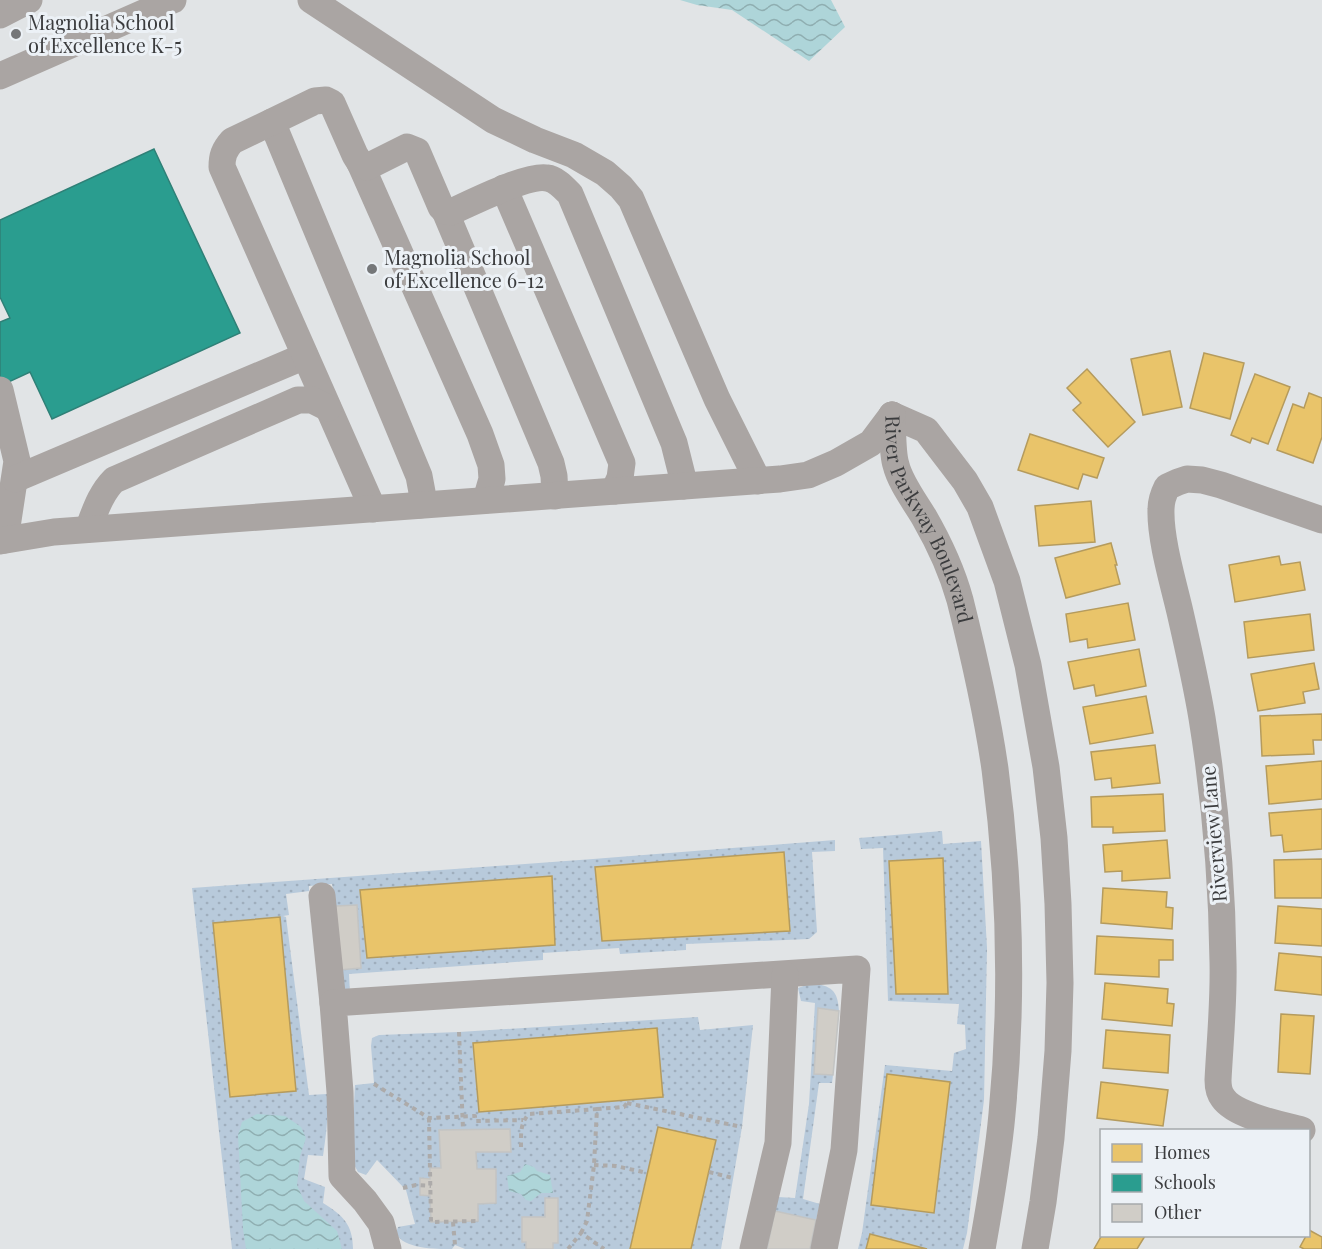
<svg xmlns="http://www.w3.org/2000/svg" width="1322" height="1249" viewBox="0 0 1322 1249" font-family="'Playfair Display',serif">
  <style>
    .grass { fill: url(#grass-dots); fill-rule: evenodd }
    .water { fill: url(#water-waves) }
    .homes { fill: #e9c46a; stroke: #b59b5d; stroke-width: 1.5 }
    .schools { fill: #2a9d8f; stroke: #2f8077; stroke-width: 1.5 }
    .building { fill: #d0cdc7; stroke: #c3c4c3; stroke-width: 1.5 }
    .lines { fill: none; stroke-linecap: round; stroke-linejoin: round }
    .path { stroke: #adabaa; stroke-width: 4; stroke-dasharray: 4.5 4.5; stroke-linecap: butt }
    .minor { stroke: #aaa5a3; stroke-width: 27 }
    .poi-dot { fill: #757779; stroke: #ecf1f6; stroke-width: 2 }
    .labels { text-anchor: middle; stroke-width: 6; stroke-linejoin: round; paint-order: stroke }
    .poi-label { font-size: 20px; fill: #3b3c3e; stroke: #ecf1f6; text-anchor: start }
    .street-label { font-size: 20px; fill: #3b3c3e; stroke: #ecf1f6 }
  </style>
  <defs>
    <pattern id="grass-dots" width="8" height="8" patternUnits="userSpaceOnUse" patternTransform="scale(1.5)"><rect width="8" height="8" fill="#b8cadb"/><path d="M2 2h.1M6 6h.1" fill="none" stroke="#9faebd" stroke-width="1.8" stroke-linecap="round"/></pattern>
    <pattern id="water-waves" width="16" height="10" patternUnits="userSpaceOnUse" patternTransform="scale(1.5)"><rect width="16" height="10" fill="#aed5d9"/><path d="M0 5q4-4 8 0t8 0" fill="none" stroke="#8faeb1"/></pattern>
  </defs>
  <rect width="100%" height="100%" fill="#e1e4e6"/>
  <g class="grass">
    <path d="M 942,831 L 943,844 L 981,841 L 987,948 L 984,1100 L 967,1233 L 963,1249 L 927,1249 L 870,1234 L 866,1249 L 858,1249 L 862,1233 L 885,1065 L 952,1071 L 954,1053 L 966,1049 L 965,1025 L 957,1024 L 959,1004 L 888,1001 L 883,848 L 861,849 L 859,838 ZM 943,858 L 948,993 L 897,994 ZM 887,1074 L 950,1082 L 934,1213 L 871,1205 Z"/>
    <path d="M 835,840 L 835,851 L 812,852 L 817,932 L 809,939 L 686,944 L 686,950 L 620,954 L 619,948 L 543,953 L 543,960 L 349,974 L 350,994 L 347,997 L 339,970 L 361,968 L 357,905 L 336,906 L 332,884 L 309,886 L 309,891 L 286,894 L 289,915 L 283,916 L 286,917 L 309,1095 L 327,1094 C 329,1115 326,1135 323,1156 L 308,1155 L 304,1179 L 325,1187 L 323,1203 C 343,1215 353,1225 353,1249 L 232,1249 L 192,888 L 593,859 ZM 784,852 L 789,931 L 596,867 ZM 552,877 L 555,945 L 367,958 L 360,890 ZM 280,917 L 296,1091 L 230,1097 L 213,923 Z"/>
    <path d="M 812,983 C 831,986 838,990 839,1011 L 818,1009 L 814,1073 L 833,1075 L 832,1083 L 819,1083 L 803,1199 L 820,1204 L 816,1220 L 775,1211 L 778,1197 L 795,1198 L 809,1104 L 815,1003 L 801,1001 L 798,988 Z"/>
    <path d="M 698,1017 L 700,1030 L 753,1025 L 742,1127 L 721,1249 L 465,1249 L 455,1245 L 452,1249 C 435,1249 403,1249 396,1233 L 398,1227 L 415,1224 L 406,1190 L 377,1160 L 366,1175 L 358,1172 L 351,1159 L 355,1085 L 374,1083 L 371,1046 L 372,1038 L 379,1035 L 459,1032 Z"/>
  </g>
  <g class="water">
    <polygon points="680,0 831,0 845,27 809,61 732,10 697,5"/>
    <polygon points="257,1114 285,1116 301,1127 306,1138 300,1156 297,1185 304,1201 337,1231 342,1249 246,1249 243,1229 238,1135 242,1122"/>
    <polygon points="525,1164 534,1167 537,1171 550,1175 553,1193 541,1193 531,1201 526,1200 521,1194 509,1191 507,1176 520,1172"/>
  </g>
  <g class="homes">
    <polygon points="1170,351 1182,407 1143,415 1131,359"/>
    <polygon points="1204,353 1244,363 1230,419 1190,408"/>
    <polygon points="1087,369 1135,422 1108,447 1073,410 1081,403 1067,388"/>
    <polygon points="1255,374 1290,387 1268,444 1252,438 1250,443 1231,435"/>
    <polygon points="1309,393 1322,398 1322,437 1313,463 1277,450 1293,404 1304,408"/>
    <polygon points="1030,434 1104,458 1097,478 1083,474 1078,489 1018,470"/>
    <polygon points="1091,501 1095,542 1039,546 1035,506"/>
    <polygon points="1111,543 1117,565 1115,565 1120,584 1066,598 1055,558"/>
    <polygon points="1279,556 1281,565 1300,562 1305,590 1235,602 1229,565"/>
    <polygon points="1128,603 1135,640 1088,648 1087,639 1070,642 1066,614"/>
    <polygon points="1310,614 1314,650 1248,658 1244,622"/>
    <polygon points="1139,649 1146,686 1096,696 1094,685 1074,689 1068,662"/>
    <polygon points="1314,663 1319,689 1303,692 1305,703 1258,711 1251,674"/>
    <polygon points="1146,696 1153,733 1090,744 1083,707"/>
    <polygon points="1322,714 1322,740 1313,740 1314,754 1262,756 1260,716"/>
    <polygon points="1155,745 1160,783 1112,788 1111,778 1095,780 1091,752"/>
    <polygon points="1322,761 1322,799 1269,804 1266,766"/>
    <polygon points="1163,794 1165,831 1113,833 1113,827 1092,827 1091,797"/>
    <polygon points="1322,809 1322,849 1284,852 1282,835 1271,836 1269,813"/>
    <polygon points="1167,840 1170,878 1122,881 1122,871 1105,872 1103,845"/>
    <polygon points="784,852 790,931 602,941 595,867"/>
    <polygon points="943,858 948,994 896,994 889,861"/>
    <polygon points="1322,859 1322,898 1275,898 1274,860"/>
    <polygon points="552,876 555,945 367,958 360,890"/>
    <polygon points="1103,888 1167,892 1166,907 1173,908 1172,929 1101,923"/>
    <polygon points="1278,906 1322,909 1322,946 1275,943"/>
    <polygon points="280,917 296,1091 230,1097 213,923"/>
    <polygon points="1097,936 1173,940 1173,960 1159,960 1159,977 1095,974"/>
    <polygon points="1279,953 1322,957 1322,995 1275,990"/>
    <polygon points="1105,983 1168,989 1167,1003 1174,1004 1172,1026 1102,1019"/>
    <polygon points="1281,1014 1314,1016 1310,1074 1278,1072"/>
    <polygon points="657,1028 663,1097 479,1112 473,1043"/>
    <polygon points="1106,1030 1170,1035 1168,1073 1103,1068"/>
    <polygon points="887,1074 950,1082 934,1213 871,1205"/>
    <polygon points="1101,1082 1168,1090 1163,1126 1097,1118"/>
    <polygon points="658,1127 716,1140 691,1249 630,1249"/>
    <polygon points="1309,1230 1322,1237 1322,1249 1304,1249 1300,1247 1306,1236 1308,1236"/>
    <polygon points="870,1234 927,1249 866,1249"/>
    <polygon points="1102,1235 1102,1236 1145,1236 1137,1249 1094,1249"/>
  </g>
  <polygon class="schools" points="154,149 240,333 52,419 30,372 0,386 0,322 10,318 0,297 0,220"/>
  <g class="building">
    <polygon points="357,905 361,968 339,970 336,906"/>
    <polygon points="818,1008 839,1011 833,1075 814,1074"/>
    <polygon points="510,1129 511,1152 476,1152 477,1169 496,1169 496,1203 478,1204 478,1221 431,1222 430,1196 420,1195 420,1178 430,1179 430,1168 441,1168 439,1130"/>
    <polygon points="545,1198 558,1198 558,1243 553,1243 553,1249 526,1249 526,1242 522,1242 522,1217 545,1217"/>
    <polygon points="775,1211 816,1220 810,1249 767,1249"/>
  </g>
  <g class="lines">
    <g class="path">
      <polyline points="459,1032 463,1129"/>
      <polyline points="374,1084 429,1118 475,1116 475,1121 523,1120"/>
      <polyline points="627,1103 742,1127"/>
      <polyline points="429,1118 431,1222 478,1221"/>
      <path d="M 521,1147 C 521,1134 520,1123 529,1114 L 598,1109"/>
      <polyline points="594,1165 616,1166 647,1173"/>
      <polyline points="709,1172 733,1178"/>
      <polyline points="403,1188 416,1185 431,1186"/>
      <polyline points="453,1222 455,1245"/>
      <polyline points="581,1233 587,1221 594,1165 597,1109 624,1107 627,1103 627,1100"/>
      <polyline points="568,1249 581,1233 604,1249"/>
    </g>
    <g class="minor">
      <polyline points="311,0 493,120 535,140 574,155 605,173 621,187 631,199 717,399 758,481"/>
      <polyline points="0,15 29,0"/>
      <polyline points="0,76 173,0"/>
      <polyline points="272,122 419,476 422,492 420,505"/>
      <polyline points="360,163 480,434 491,465 492,479 486,500"/>
      <polyline points="504,188 622,463 620,478 614,491"/>
      <polyline points="445,211 551,463 554,476 555,496"/>
      <polyline points="0,390 17,461 5,540"/>
      <polyline points="892,415 926,430 965,481 980,507 1007,581 1028,665 1046,767 1054,838 1058,904 1060,983 1058,1051 1051,1138 1043,1202 1035,1249"/>
      <path id="s1" d="M 892,415 C 893,429 892,453 896,465 C 900,482 915,502 924,517 C 939,543 952,571 960,600 C 974,656 987,713 995,769 C 1010,883 1013,1000 1002,1114 C 998,1159 990,1204 982,1249"/>
      <polyline points="15,479 305,356"/>
      <path d="M 373,509 L 222,167 C 222,156 224,150 232,141 L 315,101 L 326,100 L 332,103 L 355,155 L 360,163 L 367,167 L 407,147 L 417,151 L 441,207 L 445,211 L 451,212 C 471,203 528,174 547,178 C 556,179 564,188 570,194 L 674,443 L 682,475 L 683,486"/>
      <path d="M 88,529 C 95,512 100,494 114,480 L 298,400 L 312,400 L 328,408"/>
      <polyline points="0,541 54,532 780,479 808,475 836,463 871,443 892,415"/>
      <polyline points="322,896 333,1003"/>
      <path d="M 1302,1130 C 1282,1125 1235,1116 1223,1098 C 1219,1093 1218,1087 1218,1080 C 1220,1041 1224,1002 1223,962 C 1222,881 1215,799 1202,718 C 1196,682 1188,647 1180,612 C 1173,582 1160,539 1161,509 C 1161,501 1163,495 1167,487 L 1178,482 L 1187,479 L 1202,480 L 1221,485 L 1322,520"/>
      <polyline points="388,1249 381,1223 365,1201 342,1176 340,1092 333,1003 857,969 844,1150 824,1249"/>
      <polyline points="753,1249 778,1143 785,975"/>
    </g>
  </g>
  <g class="poi-dot">
    <circle cx="16" cy="34" r="6"/>
    <circle cx="372" cy="269" r="6"/>
  </g>
  <g class="labels">
    <g class="poi-label">
      <text x="28" y="30">Magnolia School<tspan x="28" dy="23">of Excellence K-5</tspan></text>
      <text x="384" y="265">Magnolia School<tspan x="384" dy="23">of Excellence 6-12</tspan></text>
    </g>
    <g class="street-label">
      <text dy="7" stroke="none"><textPath href="#s1" startOffset="112">River Parkway Boulevard</textPath></text>
      <text transform="translate(1214 834) rotate(-95)" y="7">Riverview Lane</text>
    </g>
  </g>
  <rect x="1100" y="1129" width="210" height="108" fill="#ecf1f6" stroke="#a5a9ac" stroke-width="1.5"/>
  <rect x="1112" y="1144" width="30" height="18" fill="#e9c46a" stroke="#a5a9ac" stroke-width="1.5"/>
  <text x="1154" y="1159" font-size="18" fill="#3b3c3e">Homes</text>
  <rect x="1112" y="1174" width="30" height="18" fill="#2a9d8f" stroke="#a5a9ac" stroke-width="1.5"/>
  <text x="1154" y="1189" font-size="18" fill="#3b3c3e">Schools</text>
  <rect x="1112" y="1204" width="30" height="18" fill="#d0cdc7" stroke="#a5a9ac" stroke-width="1.5"/>
  <text x="1154" y="1219" font-size="18" fill="#3b3c3e">Other</text>
</svg>
